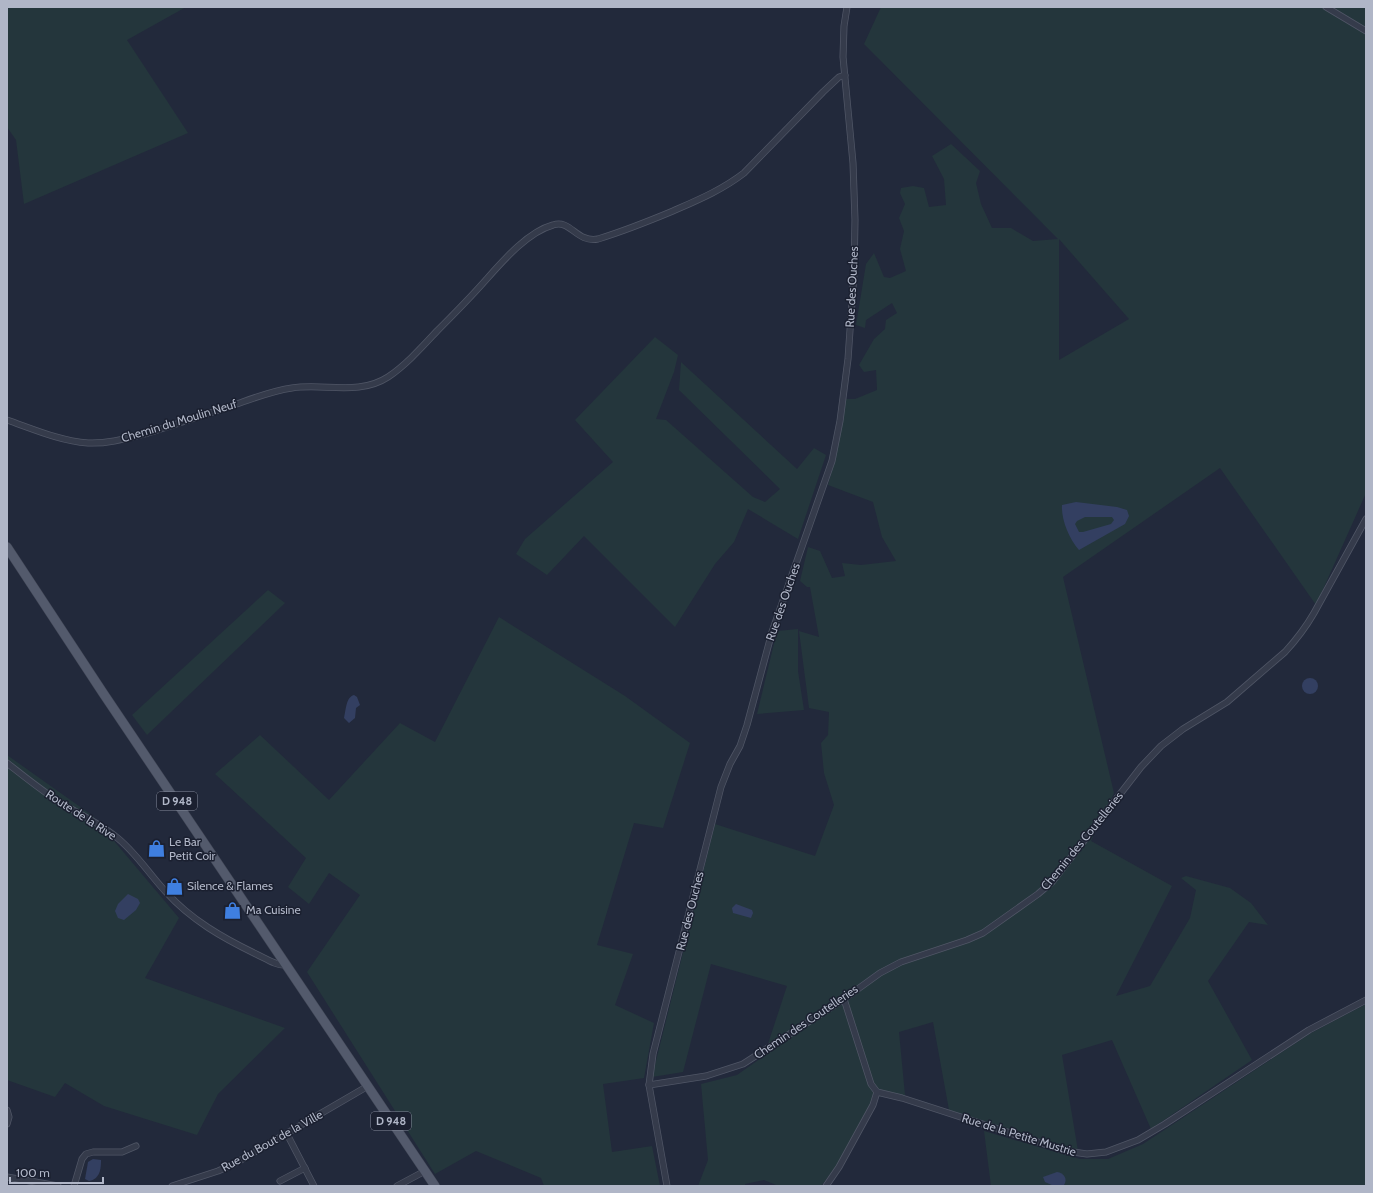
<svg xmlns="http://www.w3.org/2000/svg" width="1373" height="1193" viewBox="0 0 1373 1193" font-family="Cabin,sans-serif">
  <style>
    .green { fill: #24363c; fill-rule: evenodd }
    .water { fill: #333f61; fill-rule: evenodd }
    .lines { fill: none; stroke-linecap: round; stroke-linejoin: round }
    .minor-casing { stroke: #505666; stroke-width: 7 }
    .primary-casing { stroke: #3f4454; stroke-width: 10 }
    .minor { stroke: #353b4b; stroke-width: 5.5 }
    .primary { stroke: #535a6c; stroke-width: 9 }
    .labels { text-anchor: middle; stroke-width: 3; stroke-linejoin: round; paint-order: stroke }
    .shield { fill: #1b2030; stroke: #83899a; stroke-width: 1 }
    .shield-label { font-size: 11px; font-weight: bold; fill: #b0b6c7 }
    .street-label { font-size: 12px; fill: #b0b6c7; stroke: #1b2030 }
    .poi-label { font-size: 12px; fill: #b0b6c7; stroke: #1b2030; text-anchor: start }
  </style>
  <rect width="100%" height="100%" fill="#22293b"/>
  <g class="green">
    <polygon points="7,7 186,7 127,40 188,133 24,204 16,140 7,127"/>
    <path d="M 881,7 L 1366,7 L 1366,493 L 1316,605 L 1220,468 L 1063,577 L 1114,793 L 1091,841 L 1172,886 L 1116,996 L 1150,986 L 1190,918 L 1196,890 L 1181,878 L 1186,876 L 1230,888 L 1251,903 L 1268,925 L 1249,922 L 1208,981 L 1252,1060 L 1151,1129 L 1112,1040 L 1062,1055 L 1078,1151 L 949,1110 L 933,1022 L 899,1032 L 905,1095 L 875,1097 L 840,1162 L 821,1186 L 777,1186 L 776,1185 L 764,1180 L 745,1184 L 745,1186 L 698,1186 L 708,1160 L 701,1084 L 737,1075 L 764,1056 L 787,986 L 711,964 L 683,1072 L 652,1077 L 715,824 L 815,856 L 834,805 L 824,773 L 821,743 L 828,735 L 829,712 L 809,708 L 799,631 L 819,637 L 810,587 L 807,587 L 800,581 L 808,547 L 820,551 L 832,578 L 845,576 L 842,563 L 861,565 L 896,561 L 882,537 L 873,502 L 828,485 L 835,459 L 846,399 L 855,399 L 877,390 L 876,370 L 864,372 L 859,365 L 874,339 L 885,329 L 886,320 L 897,313 L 892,303 L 866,320 L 865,328 L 856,325 L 866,264 L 874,253 L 884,277 L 890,278 L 906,271 L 900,249 L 904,231 L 899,218 L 905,204 L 900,193 L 901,188 L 913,186 L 924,188 L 929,207 L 946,205 L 944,179 L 932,156 L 951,144 L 980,171 L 976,183 L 981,204 L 992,228 L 1011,228 L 1033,241 L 1058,239 L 864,44 ZM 1059,239 L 1129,319 L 1059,360 Z"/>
    <polygon points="655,337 678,355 674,372 656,419 666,420 753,497 765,502 780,489 679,390 681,362 797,469 814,448 826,455 798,539 748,509 734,542 715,564 675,627 584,536 547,575 516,554 525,539 613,462 575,420"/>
    <polygon points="268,590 285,603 147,735 132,715"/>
    <polygon points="499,617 625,696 690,743 663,828 634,823 597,945 633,954 615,1005 654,1023 644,1078 603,1084 612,1152 652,1146 660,1186 544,1186 541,1178 476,1151 435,1174 307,972 360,895 329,873 309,904 288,887 306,858 215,774 260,735 329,800 400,723 435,742"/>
    <polygon points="798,629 798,671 804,710 757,714 777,631"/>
    <polygon points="7,755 93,816 179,918 145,978 285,1028 218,1094 197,1135 104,1106 65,1083 55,1097 7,1080"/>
    <polygon points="1366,1004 1366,1186 991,1186 984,1131 1080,1159 1108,1159 1143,1144 1311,1033"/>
  </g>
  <g class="water">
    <path d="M 1076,502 L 1117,507 L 1127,510 L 1129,516 L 1125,524 L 1079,550 C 1069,539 1061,519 1062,505 ZM 1085,517 L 1112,517 L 1114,520 L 1111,524 L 1083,532 L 1079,532 L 1075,524 L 1077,521 Z"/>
    <circle cx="1310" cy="686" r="8"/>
    <path d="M 354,695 L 357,697 L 360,705 L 356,708 L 355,718 L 349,723 L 344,718 C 346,710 346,697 354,695 Z"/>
    <polygon points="128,894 138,899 140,903 136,910 124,920 118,918 115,911 118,904"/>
    <polygon points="736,904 752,910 753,913 751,918 733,913 732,908"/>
    <path d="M 93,1159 L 101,1160 C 101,1169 100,1179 89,1181 L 85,1179 L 88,1162 Z"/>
    <path d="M 1057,1172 C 1064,1173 1068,1179 1064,1185 L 1054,1186 L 1045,1182 L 1043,1177 Z"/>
  </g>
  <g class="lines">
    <defs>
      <g id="minor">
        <polyline points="1326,7 1366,31"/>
        <path d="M 7,420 C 33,429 60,441 88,443 C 108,444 128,438 148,433 C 174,425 201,416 228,407 C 249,400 270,391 292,388 C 324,383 359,396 388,377 C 406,365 422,347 437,331 C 453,315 469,299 484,282 C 501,263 527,232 553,225 C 571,219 576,243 598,239 C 624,231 649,221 673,211 C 698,200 722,190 744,173 L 823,92 L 839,77 L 845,75"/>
        <path d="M 7,763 C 25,777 42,791 61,803 C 79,814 99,823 115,836 C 135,851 149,874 166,892 C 191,920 223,938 256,954 C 265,958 276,966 286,965"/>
        <polyline points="844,999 871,1084 877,1092 902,1098 1066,1151 1087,1154 1106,1152 1138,1140 1165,1124 1309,1030 1366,1000"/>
        <path d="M 649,1085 L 706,1076 L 743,1064 L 844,999 L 880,973 L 901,962 L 967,940 L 983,933 L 1038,894 L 1052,882 L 1141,767 L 1161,746 L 1183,729 L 1227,702 L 1285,652 C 1296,640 1306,627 1314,613 L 1366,519"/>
        <polyline points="7,1110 9,1117 7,1124"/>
        <polyline points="287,1134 314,1186"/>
        <polyline points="7,1177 58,1186"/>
        <polyline points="280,1181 305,1168"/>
        <polyline points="74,1186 82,1159 86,1154 93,1152 122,1152 136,1146"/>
        <polyline points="172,1186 218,1171 234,1164 368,1086"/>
        <polyline points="397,1186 425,1171"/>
        <polyline points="667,1186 649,1085 653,1054 721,787 730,764 740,746 747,725 772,632 832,461 840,421 848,359 854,273 855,220 853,163 843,57 844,26 847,7"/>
        <polyline points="826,1186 839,1167 873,1105 877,1092"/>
      </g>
      <polyline id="primary" points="7,547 103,693 435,1186"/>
    </defs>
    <use href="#minor" class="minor-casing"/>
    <use href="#primary" class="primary-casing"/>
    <use href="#minor" class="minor"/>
    <use href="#primary" class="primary"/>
  </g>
  <defs>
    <symbol id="shop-bare" viewBox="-9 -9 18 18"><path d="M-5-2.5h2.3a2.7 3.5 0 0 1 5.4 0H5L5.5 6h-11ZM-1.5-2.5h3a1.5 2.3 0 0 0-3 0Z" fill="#3f7fe0" stroke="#1b2030" stroke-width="2.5" paint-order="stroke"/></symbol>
  </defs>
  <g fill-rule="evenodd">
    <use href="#shop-bare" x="144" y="836" width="25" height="25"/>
    <use href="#shop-bare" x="162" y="874" width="25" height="25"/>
    <use href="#shop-bare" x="220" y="898" width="25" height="25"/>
  </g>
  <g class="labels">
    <g class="shield">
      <rect x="157" y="792" width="40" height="18" rx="3"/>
      <rect x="371" y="1112" width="40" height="18" rx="3"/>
    </g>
    <g class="shield-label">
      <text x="177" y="805">D 948</text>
      <text x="391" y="1125">D 948</text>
    </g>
    <g class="street-label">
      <text transform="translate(852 287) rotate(-87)" y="4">Rue des Ouches</text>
      <text transform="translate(179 421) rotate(-17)" y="4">Chemin du Moulin Neuf</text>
      <text transform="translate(783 602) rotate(-71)" y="4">Rue des Ouches</text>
      <text transform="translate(81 815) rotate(33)" y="4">Route de la Rive</text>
      <text transform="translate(1082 841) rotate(-51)" y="4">Chemin des Coutelleries</text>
      <text transform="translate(690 911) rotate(-76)" y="4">Rue des Ouches</text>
      <text transform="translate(806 1022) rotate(-34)" y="4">Chemin des Coutelleries</text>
      <text transform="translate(1019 1135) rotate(17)" y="4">Rue de la Petite Mustrie</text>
      <text transform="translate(272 1141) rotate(-29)" y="4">Rue du Bout de la Ville</text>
    </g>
    <g class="poi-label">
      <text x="169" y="846">Le Bar<tspan x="169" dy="14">Petit Coir</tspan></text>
      <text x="187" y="890">Silence &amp; Flames</text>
      <text x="246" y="914">Ma Cuisine</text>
    </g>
  </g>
  <rect width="1373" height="1193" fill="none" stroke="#b0b6c7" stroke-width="16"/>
  <path d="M10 1177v6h93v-6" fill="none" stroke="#b0b6c7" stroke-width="2"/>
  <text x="16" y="1177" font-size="12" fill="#b0b6c7" stroke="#1b2030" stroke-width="3" paint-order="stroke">100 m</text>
</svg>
